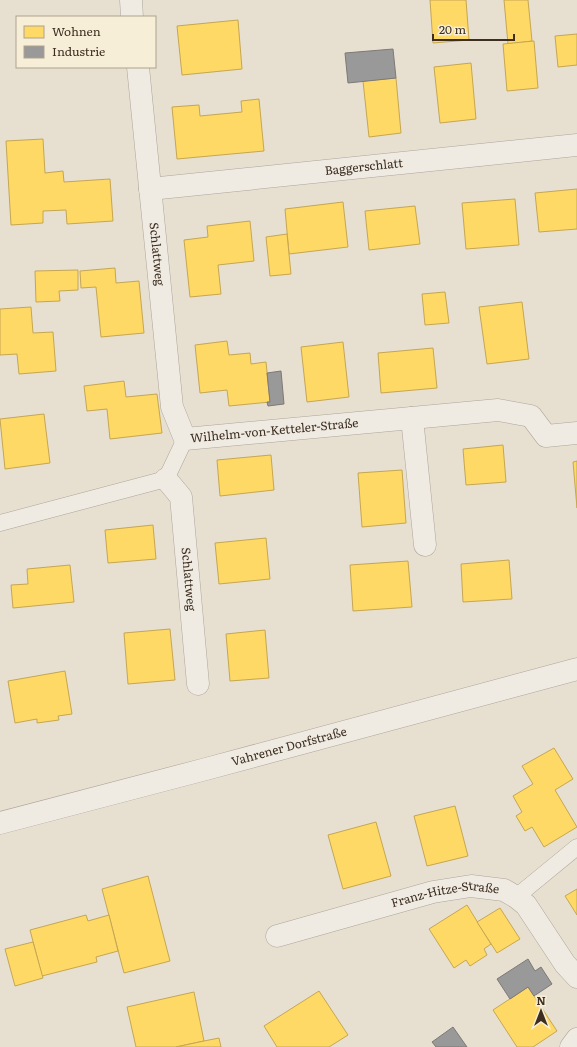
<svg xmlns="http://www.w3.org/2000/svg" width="577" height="1047" viewBox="0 0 577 1047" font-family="Literata,serif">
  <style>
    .homes { fill: #ffd966; stroke: #c5a651 }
    .industry { fill: #999; stroke: #7d7975 }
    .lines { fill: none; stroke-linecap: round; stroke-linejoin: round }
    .lane-casing { stroke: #ada599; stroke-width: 17 }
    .street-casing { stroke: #ada599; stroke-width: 23 }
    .lane { stroke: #efebe3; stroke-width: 16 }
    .street { stroke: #efebe3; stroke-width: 22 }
    .labels { text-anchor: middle; stroke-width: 4; stroke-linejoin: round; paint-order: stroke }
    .street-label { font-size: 12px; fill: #3d2e20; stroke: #f7eed8 }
  </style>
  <rect width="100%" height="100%" fill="#e7e0d1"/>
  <g class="homes">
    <polygon points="430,0 466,0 469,40 433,43"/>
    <polygon points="504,0 528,0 532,41 508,44"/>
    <polygon points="238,20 242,69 182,75 177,26"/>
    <polygon points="577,34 577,65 558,67 555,36"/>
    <polygon points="534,41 538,88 507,91 503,44"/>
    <polygon points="471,63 476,119 440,123 434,67"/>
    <polygon points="396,78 401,133 369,137 363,81"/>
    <polygon points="259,99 264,151 177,159 172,107 199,105 200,116 242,112 241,101"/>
    <polygon points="43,139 45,173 63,171 64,182 110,179 113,221 67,224 66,210 43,211 43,223 11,225 6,141"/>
    <polygon points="577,189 577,229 539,232 535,193"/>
    <polygon points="515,199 519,245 466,249 462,203"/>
    <polygon points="343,202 348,247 289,254 285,209"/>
    <polygon points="415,206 420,244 369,250 365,211"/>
    <polygon points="250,221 254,261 218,265 221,294 190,297 184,240 208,237 207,226"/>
    <polygon points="287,234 291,274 270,276 266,237"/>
    <polygon points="115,268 116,283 139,281 144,333 101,337 96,287 81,288 80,271"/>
    <polygon points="78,270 78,290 59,291 60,301 36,302 35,271"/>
    <polygon points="445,292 449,323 425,325 422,294"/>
    <polygon points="522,302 529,359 487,364 479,307"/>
    <polygon points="31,307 33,333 53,332 56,371 19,374 17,354 0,355 0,309"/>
    <polygon points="227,341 229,355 250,353 251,364 266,362 270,402 229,406 227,390 200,393 195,345"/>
    <polygon points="343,342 349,397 307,402 301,347"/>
    <polygon points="433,348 437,388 381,393 378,353"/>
    <polygon points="124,381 126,397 157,394 162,433 110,439 107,409 87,411 84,386"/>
    <polygon points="44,414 50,463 5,469 0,419"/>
    <polygon points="503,445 506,482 466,485 463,449"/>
    <polygon points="271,455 274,490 220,496 217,460"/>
    <polygon points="577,461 577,508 573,462"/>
    <polygon points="402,470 406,523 362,527 358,473"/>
    <polygon points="153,525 156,559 108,563 105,530"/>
    <polygon points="266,538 270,579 219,584 215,543"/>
    <polygon points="509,560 512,599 463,602 461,564"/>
    <polygon points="408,561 412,607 353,611 350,565"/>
    <polygon points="70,565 74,602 13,608 11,585 28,584 27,569"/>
    <polygon points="170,629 175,680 128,684 124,633"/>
    <polygon points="265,630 269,678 230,681 226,634"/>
    <polygon points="65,671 72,714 58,716 59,720 37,723 37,719 15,723 8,681"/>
    <polygon points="554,748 573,779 555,790 577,827 544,847 532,827 525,831 516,816 522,812 513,796 533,784 522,766"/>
    <polygon points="455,806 468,856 427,866 414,816"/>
    <polygon points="376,822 391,876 343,889 328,835"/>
    <polygon points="148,876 170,961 124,973 102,889"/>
    <polygon points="577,889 577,915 565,896"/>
    <polygon points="467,905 491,944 484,949 487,955 470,966 466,960 454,968 429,929"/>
    <polygon points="500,908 520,939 497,953 477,922"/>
    <polygon points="86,915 88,921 109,915 118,951 96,957 97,962 42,976 30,930"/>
    <polygon points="33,942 43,978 15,986 5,949"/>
    <polygon points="528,987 557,1031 533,1047 517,1047 493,1010"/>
    <polygon points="319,991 348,1035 329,1047 277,1047 264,1026"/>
    <polygon points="194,992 204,1041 176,1047 136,1047 127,1007"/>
    <polygon points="219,1038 221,1047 176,1047 204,1041"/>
  </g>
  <g class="industry">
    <polygon points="393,49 396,78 348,83 345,53"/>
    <polygon points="281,371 284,404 268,406 267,402 270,402 267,373"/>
    <polygon points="528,959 535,971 541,967 552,984 534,996 528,987 510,999 497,979"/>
    <polygon points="453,1027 467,1047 436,1047 432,1042"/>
  </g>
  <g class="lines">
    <defs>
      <g id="lane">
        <polyline points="0,523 166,479 185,439"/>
        <polyline points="516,897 577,847"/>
      </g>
      <g id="street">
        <polyline points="131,0 132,17"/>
        <path id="s1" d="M 138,67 L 172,407 L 185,439 L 498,410 L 531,416 L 546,436 L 577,433"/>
        <path id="s2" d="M 150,189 L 577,145"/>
        <polyline points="412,418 425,545"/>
        <path id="s3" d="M 166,479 L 181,497 L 198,684"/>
        <path id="s4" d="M 0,823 L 206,769 L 577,669"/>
        <path id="s5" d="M 277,936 L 433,892 L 471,886 L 504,890 L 516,897 L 526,905 L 565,964 L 577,977"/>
        <polyline points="571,1047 577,1039"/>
      </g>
    </defs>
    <use href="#lane" class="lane-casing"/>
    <use href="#street" class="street-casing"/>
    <use href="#lane" class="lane"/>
    <use href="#street" class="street"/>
  </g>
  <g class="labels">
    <g class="street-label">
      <text dy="4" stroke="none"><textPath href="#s2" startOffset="215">Baggerschlatt</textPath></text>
      <text dy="4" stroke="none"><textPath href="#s1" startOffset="188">Schlattweg</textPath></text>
      <text dy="4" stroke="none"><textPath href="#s1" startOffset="466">Wilhelm-von-Ketteler-Straße</textPath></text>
      <text dy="4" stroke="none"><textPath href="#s3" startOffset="106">Schlattweg</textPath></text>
      <text dy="4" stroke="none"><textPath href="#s4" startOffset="299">Vahrener Dorfstraße</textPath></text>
      <text dy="4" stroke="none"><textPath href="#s5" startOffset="174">Franz-Hitze-Straße</textPath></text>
    </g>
  </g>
  <rect x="16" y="16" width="140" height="52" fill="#f7eed8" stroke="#ada18e"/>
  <rect x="24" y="26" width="20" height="12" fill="#ffd966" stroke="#ada18e"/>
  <text x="52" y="36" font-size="12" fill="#3d2e20">Wohnen</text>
  <rect x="24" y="46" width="20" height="12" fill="#999999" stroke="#ada18e"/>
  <text x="52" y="56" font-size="12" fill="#3d2e20">Industrie</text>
  <g transform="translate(541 1011)" stroke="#f7eed8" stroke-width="3" paint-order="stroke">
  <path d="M0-3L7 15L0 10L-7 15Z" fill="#3d2e20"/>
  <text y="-6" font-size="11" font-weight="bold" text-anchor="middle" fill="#3d2e20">N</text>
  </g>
  <path d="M433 34v6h81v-6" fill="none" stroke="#3d2e20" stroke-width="2"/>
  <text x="439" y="34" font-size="12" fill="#3d2e20" stroke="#f7eed8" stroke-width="3" paint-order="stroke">20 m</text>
</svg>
